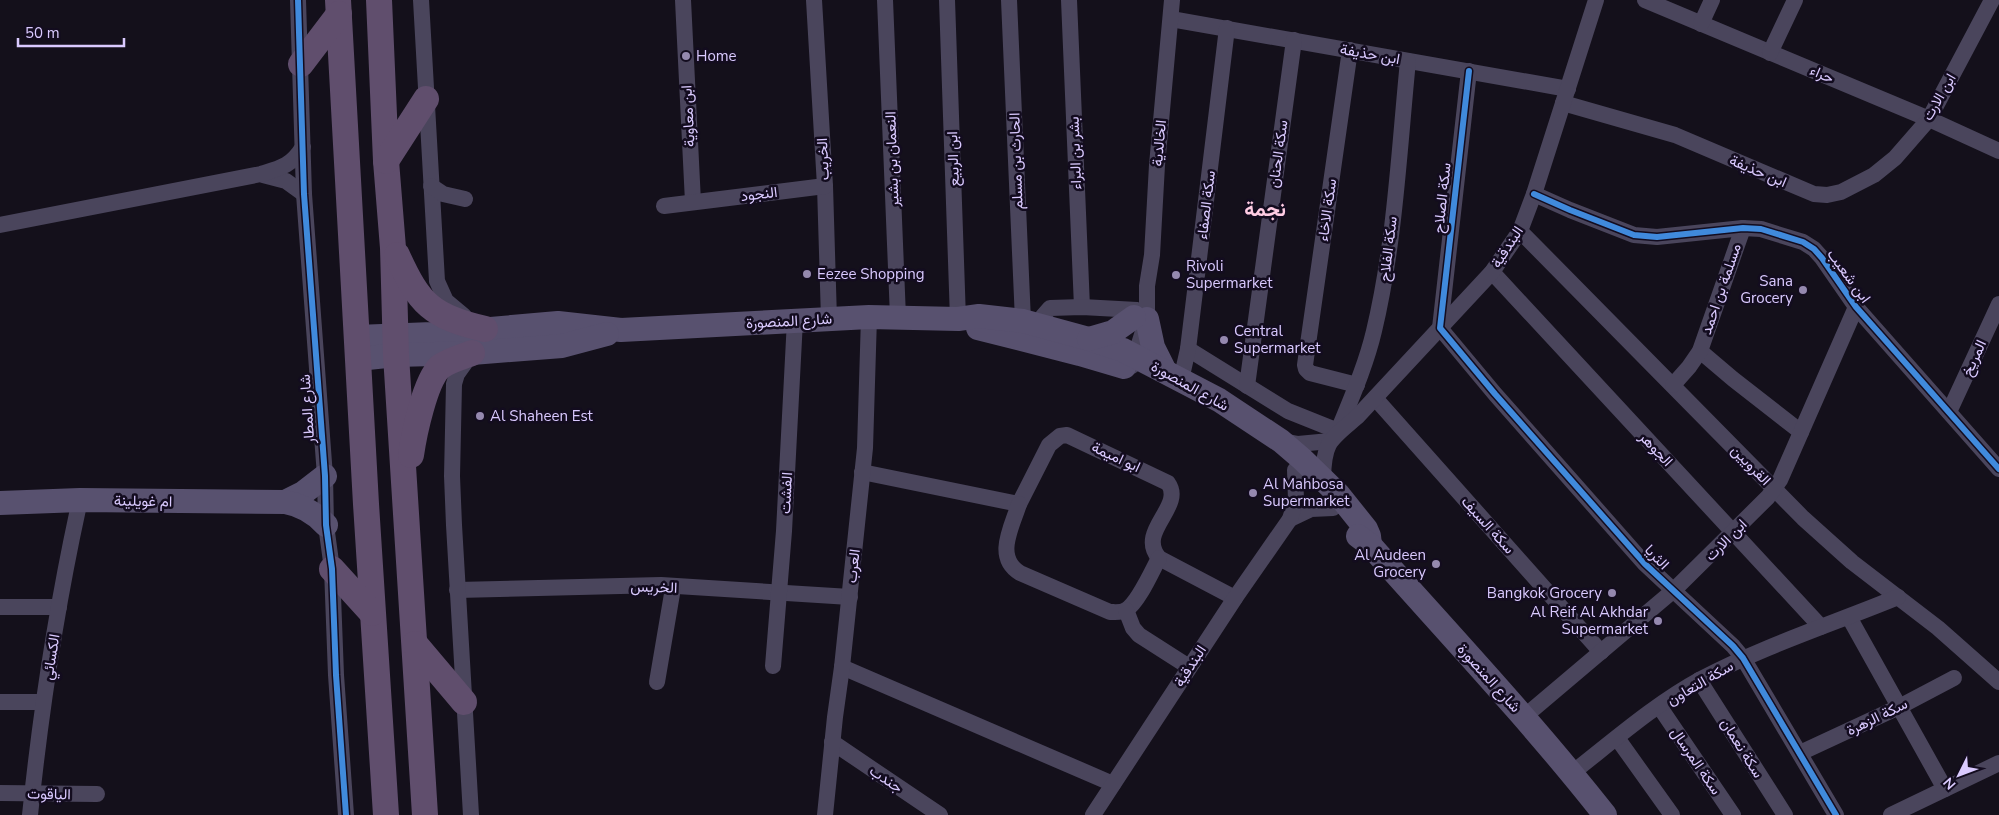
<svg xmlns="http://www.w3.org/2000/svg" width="1999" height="815" viewBox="0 0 1999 815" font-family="'Nunito Sans',Vazirmatn,sans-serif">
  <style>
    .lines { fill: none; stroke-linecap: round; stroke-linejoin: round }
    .street { stroke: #4a455c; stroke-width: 16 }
    .secondary { stroke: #58516f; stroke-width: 24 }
    .primary { stroke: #604e6d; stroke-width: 26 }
    .cycleway-casing { stroke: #130c1f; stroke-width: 9 }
    .cycleway { stroke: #408adc; stroke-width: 6 }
    .poi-dot { fill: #9589af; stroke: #130c1f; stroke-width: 2 }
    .labels { text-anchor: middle; stroke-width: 5; stroke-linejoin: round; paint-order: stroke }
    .street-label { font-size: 15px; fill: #dacaff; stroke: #130c1f }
    .poi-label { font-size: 15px; fill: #dacaff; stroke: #130c1f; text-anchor: start }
    .district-label { font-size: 20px; font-weight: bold; fill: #ffcce3; stroke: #130c1f }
  </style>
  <rect width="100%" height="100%" fill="#14101b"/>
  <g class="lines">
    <g class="street">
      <polyline points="298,0 304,194 325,476 326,525 332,569 336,675 346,815"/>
      <polyline points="421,0 437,281 446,301 464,316"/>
      <polyline points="683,0 693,202"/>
      <polyline points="814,0 825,186 829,319"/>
      <polyline points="885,0 898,317"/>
      <polyline points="947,0 958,319"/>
      <polyline points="1009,0 1023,321"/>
      <polyline points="1069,0 1082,307"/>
      <polyline points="1645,0 1929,119 1999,151"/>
      <polyline points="1171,19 1568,89"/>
      <polyline points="1701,24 1712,0"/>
      <polyline points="1350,50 1305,365 1306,369 1310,373 1357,385"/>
      <polyline points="1770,53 1795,0"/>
      <polyline points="1469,71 1440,328 1495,394 1645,564 1733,646 1743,658 1836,815"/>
      <polyline points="1563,103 1675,135 1814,194 1827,195 1841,192 1874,175 1895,158 1929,119 1992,0"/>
      <polyline points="263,175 286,181 304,194"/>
      <polyline points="431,186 443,194 465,199"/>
      <polyline points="1534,194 1570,210 1634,235 1657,237 1743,228 1761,229 1803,242 1814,249 1822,258 1856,307 1999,469"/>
      <polyline points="664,206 825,186"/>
      <path d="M 0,225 L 261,174 C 281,168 291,166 303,147"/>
      <polyline points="1520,231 1803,518 1852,562 1938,628 1999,682"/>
      <polyline points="1492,272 1821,627"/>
      <polyline points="1038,325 1043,316 1050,308 1082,307 1137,310"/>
      <path d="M 1188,349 L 1288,411 L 1338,431 C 1351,399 1366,365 1374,331 C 1395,243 1399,151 1408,61"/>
      <polyline points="1700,351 1733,379 1801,432"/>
      <polyline points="1132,366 1147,319 1147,286 1152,255 1157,165 1172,0"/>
      <polyline points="1181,380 1188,349 1227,28"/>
      <polyline points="1673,385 1689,367 1700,351 1743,228"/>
      <polyline points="1247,386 1294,40"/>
      <polyline points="1375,398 1601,652"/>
      <polyline points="1949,412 1999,304"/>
      <polyline points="1283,441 1298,444 1330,441"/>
      <path d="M 862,472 L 1019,504 L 1049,445 L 1060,436 L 1067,435 L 1168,483 C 1185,507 1136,531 1159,558 L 1235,598"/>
      <path d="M 1323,478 C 1324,441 1330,440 1357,417 L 1479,286 L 1492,272 L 1520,231 L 1534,194 L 1596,0"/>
      <path d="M 1019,504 C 1012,527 994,557 1020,573 L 1110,612 C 1115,612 1121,613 1126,610 C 1138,603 1152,571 1159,558"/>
      <polyline points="1290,519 1311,509 1333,508"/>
      <polyline points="457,590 661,585 850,597"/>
      <polyline points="0,607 59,607"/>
      <polyline points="1126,610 1133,628 1139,635 1189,667"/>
      <polyline points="1849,617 1945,789"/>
      <polyline points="773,666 784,531 795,320"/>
      <polyline points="842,667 1113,784"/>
      <polyline points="1699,680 1785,815"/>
      <polyline points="657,682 673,588"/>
      <polyline points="0,702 43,702"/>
      <polyline points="1659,706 1733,815"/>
      <polyline points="1524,717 1674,590 1768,497 1780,480 1856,307"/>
      <polyline points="1617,738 1672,815"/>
      <polyline points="832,742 940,815"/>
      <polyline points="1800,753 1899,707 1954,678"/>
      <path d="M 1572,773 C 1613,741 1655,704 1701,679 C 1764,646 1832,624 1898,597"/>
      <polyline points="0,793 97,794"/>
      <path d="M 30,815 C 41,709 57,604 80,500"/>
      <polyline points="471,815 454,525 452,476 454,384 457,374 472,353"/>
      <polyline points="825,815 835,717 842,667 865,448 869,317"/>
      <polyline points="1093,815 1235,598 1290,519 1296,500 1295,470"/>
      <polyline points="1891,815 1999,763"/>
    </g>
    <g class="secondary">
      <polyline points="1147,319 1153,347 1165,371"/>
      <polyline points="978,328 1080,354 1124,367"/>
      <polyline points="357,337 432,334 558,323 621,330 869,317 958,319 979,316 1023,321 1089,339 1123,350 1219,400 1281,441 1302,459 1338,494 1366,529 1369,536 1370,545"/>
      <polyline points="1089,339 1113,332 1134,317"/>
      <polyline points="358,359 396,355 472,353 562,346 607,334"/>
      <polyline points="285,502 303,493 325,476"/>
      <path d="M 0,503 L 80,500 L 285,502 C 302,505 314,512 326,525"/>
      <path d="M 1358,536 L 1370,545 C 1449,634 1531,721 1605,815"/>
    </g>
    <g class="primary">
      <polyline points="338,0 366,504 386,815"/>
      <polyline points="379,0 386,161 393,248 396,355 425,815"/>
      <polyline points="301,64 339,14"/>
      <polyline points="386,161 426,99"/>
      <path d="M 397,255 C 419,304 432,317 485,329"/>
      <path d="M 411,455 C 414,434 425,381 440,367 C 449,360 462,357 472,353"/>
      <polyline points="332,569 372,613"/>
      <polyline points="415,644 464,702"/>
    </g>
    <defs>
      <g id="cycleway">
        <polyline points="298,0 304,194 325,476 326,525 332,569 336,675 346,815"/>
        <polyline points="1469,71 1440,328 1495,394 1645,564 1733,646 1743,658 1836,815"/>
        <polyline points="1534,194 1570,210 1634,235 1657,237 1743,228 1761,229 1803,242 1814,249 1822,258 1856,307 1999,469"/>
      </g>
    </defs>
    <use href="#cycleway" class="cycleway-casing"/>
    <use href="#cycleway" class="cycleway"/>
  </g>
  <g class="poi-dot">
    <circle cx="686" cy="56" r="5"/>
    <circle cx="807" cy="274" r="5"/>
    <circle cx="1176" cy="275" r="5"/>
    <circle cx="1803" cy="290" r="5"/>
    <circle cx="1224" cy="340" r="5"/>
    <circle cx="480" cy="416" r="5"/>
    <circle cx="1253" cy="493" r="5"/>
    <circle cx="1436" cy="564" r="5"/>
    <circle cx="1612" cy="593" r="5"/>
    <circle cx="1658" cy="621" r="5"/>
  </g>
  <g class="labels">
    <g class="street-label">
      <text transform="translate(1370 54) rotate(10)" y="5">ابن حذيفة</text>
      <text transform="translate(1822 74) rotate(23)" y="5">حراء</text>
      <text transform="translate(1939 97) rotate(-60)" y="5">ابن الارت</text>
      <text transform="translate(688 116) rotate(-93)" y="5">ابن معاوية</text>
      <text transform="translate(1159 143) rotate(-85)" y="5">الخالدية</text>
      <text transform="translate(1075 153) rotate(-92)" y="5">بشر بن البراء</text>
      <text transform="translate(1278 154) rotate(-82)" y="5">سكة الحنان</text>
      <text transform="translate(823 159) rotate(-93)" y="5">الخريب</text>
      <text transform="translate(892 159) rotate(-92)" y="5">النعمان بن بشير</text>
      <text transform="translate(953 159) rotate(-92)" y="5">ابن الربيع</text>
      <text transform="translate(1016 161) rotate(-92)" y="5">الحارث بن مسلم</text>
      <text transform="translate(1758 171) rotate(23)" y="5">ابن حذيفة</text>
      <text transform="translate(759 194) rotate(-7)" y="5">النجود</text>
      <text transform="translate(1442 198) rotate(-84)" y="5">سكة الصلاح</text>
      <text transform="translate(1206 205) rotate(-83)" y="5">سكة الصفاء</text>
      <text transform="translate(1327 210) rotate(-82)" y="5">سكة الاخاء</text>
      <text transform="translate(1507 247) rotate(-57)" y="5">البندقية</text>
      <text transform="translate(1388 249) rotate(-83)" y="5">سكة الفلاح</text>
      <text transform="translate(1849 276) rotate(54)" y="5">ابن شعيب</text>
      <text transform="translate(1721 289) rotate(-71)" y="5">مسلمة بن احمد</text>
      <text transform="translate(789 321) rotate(-3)" y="5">شارع المنصورة</text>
      <text transform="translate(1974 358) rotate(-65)" y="5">المريخ</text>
      <text transform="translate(1190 386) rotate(29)" y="5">شارع المنصورة</text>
      <text transform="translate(307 409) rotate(-94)" y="5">شارع المطار</text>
      <text transform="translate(1656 449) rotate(47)" y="5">الجوهر</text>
      <text transform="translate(1116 457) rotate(25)" y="5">ابو اميمة</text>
      <text transform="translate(1751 465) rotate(46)" y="5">القرويين</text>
      <text transform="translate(786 493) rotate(-87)" y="5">الفشت</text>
      <text transform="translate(143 501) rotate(1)" y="5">ام غويلينة</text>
      <text transform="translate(1488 525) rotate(48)" y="5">سكة السيف</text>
      <text transform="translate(1726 540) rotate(-45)" y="5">ابن الارت</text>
      <text transform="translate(1657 557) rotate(46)" y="5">الثريا</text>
      <text transform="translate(853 566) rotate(-84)" y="5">العرب</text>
      <text transform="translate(654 587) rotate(2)" y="5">الخريس</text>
      <text transform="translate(51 657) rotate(-81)" y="5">الكسائي</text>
      <text transform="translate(1190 666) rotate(-57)" y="5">البندقية</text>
      <text transform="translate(1489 678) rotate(48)" y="5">شارع المنصورة</text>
      <text transform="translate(1700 683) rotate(-30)" y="5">سكة التعاون</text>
      <text transform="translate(1877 717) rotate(-26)" y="5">سكة الزهرة</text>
      <text transform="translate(1742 748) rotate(58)" y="5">سكة نعمان</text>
      <text transform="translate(1696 761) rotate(56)" y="5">سكة المرسال</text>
      <text transform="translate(886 779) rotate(34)" y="5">جندب</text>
      <text transform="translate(49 794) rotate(1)" y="5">الياقوت</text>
    </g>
    <g class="poi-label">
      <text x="696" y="61">Home</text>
      <text x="1186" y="271">Rivoli<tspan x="1186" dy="17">Supermarket</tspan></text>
      <text x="817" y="279">Eezee Shopping</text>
      <text x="1793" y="286" text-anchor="end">Sana<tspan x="1793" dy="17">Grocery</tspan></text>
      <text x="1234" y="336">Central<tspan x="1234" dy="17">Supermarket</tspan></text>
      <text x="490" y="421">Al Shaheen Est</text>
      <text x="1263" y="489">Al Mahbosa<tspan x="1263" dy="17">Supermarket</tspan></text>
      <text x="1426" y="560" text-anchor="end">Al Audeen<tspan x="1426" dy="17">Grocery</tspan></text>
      <text x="1602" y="598" text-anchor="end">Bangkok Grocery</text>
      <text x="1648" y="617" text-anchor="end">Al Reif Al Akhdar<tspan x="1648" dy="17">Supermarket</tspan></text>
    </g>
    <g class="district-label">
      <text x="1265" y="216">نجمة</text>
    </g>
  </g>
  <g transform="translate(1959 775) rotate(228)" stroke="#130c1f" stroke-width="4" paint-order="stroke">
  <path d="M0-4L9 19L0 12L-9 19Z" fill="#dacaff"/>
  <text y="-8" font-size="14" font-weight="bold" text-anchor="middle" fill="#dacaff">N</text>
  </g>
  <path d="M18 38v8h106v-8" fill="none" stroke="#dacaff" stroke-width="2.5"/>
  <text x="25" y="38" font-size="15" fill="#dacaff" stroke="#130c1f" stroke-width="4" paint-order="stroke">50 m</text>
</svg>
